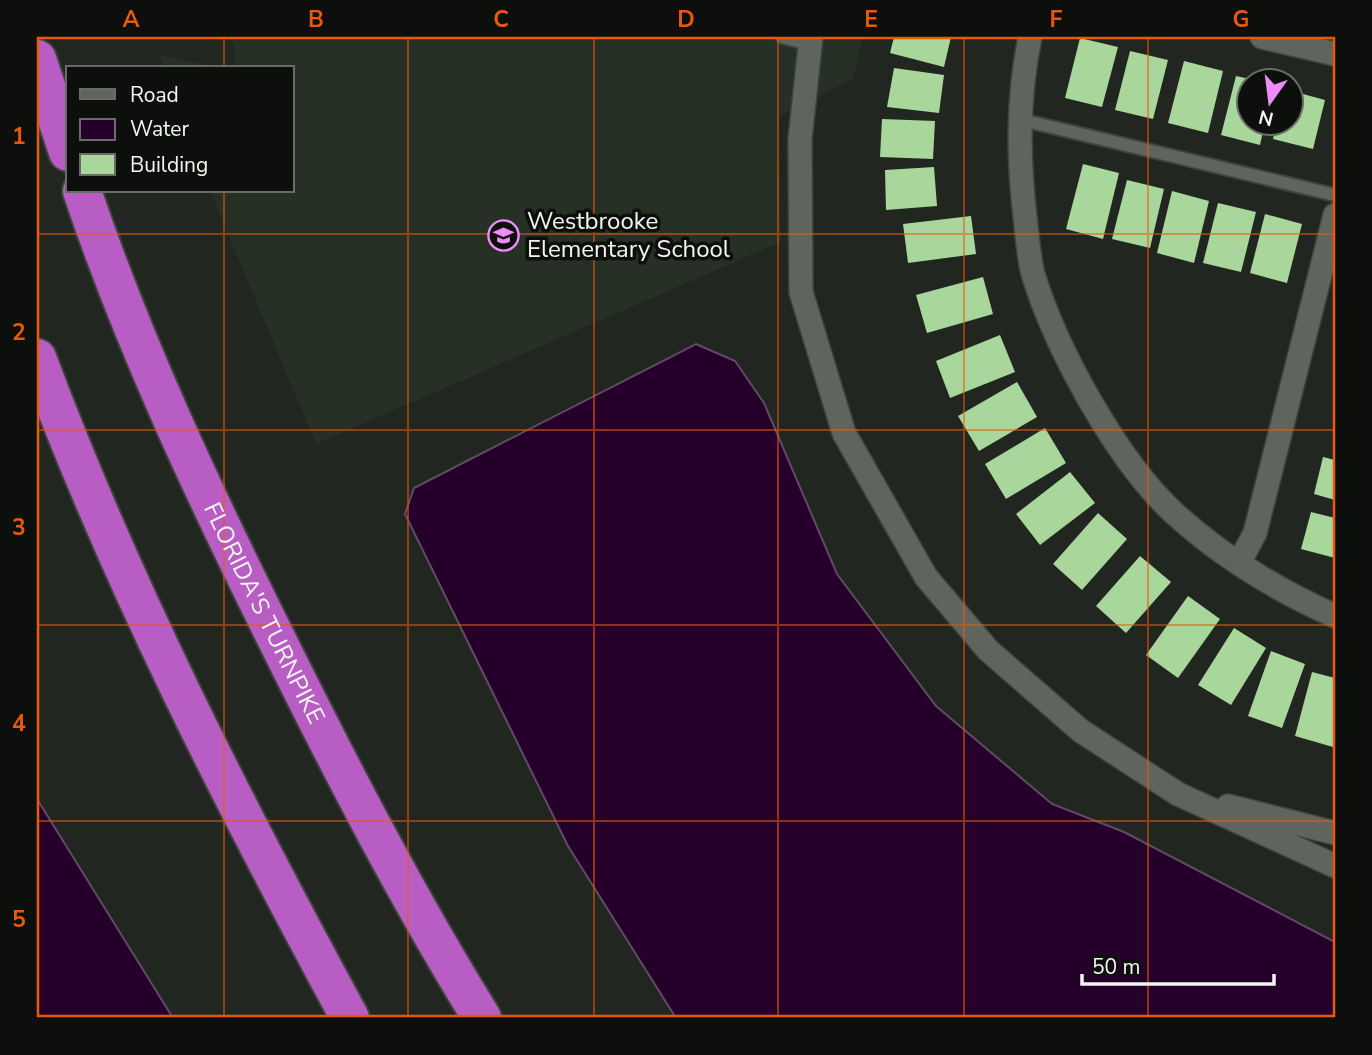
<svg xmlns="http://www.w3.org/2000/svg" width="1372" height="1055" viewBox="0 0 1372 1055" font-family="'Nunito Sans',sans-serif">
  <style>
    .built { fill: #273024 }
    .water { fill: #25002a; stroke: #624a66; stroke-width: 2 }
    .building { fill: #a9d69b }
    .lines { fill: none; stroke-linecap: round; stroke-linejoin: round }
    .service-casing { stroke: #3e433c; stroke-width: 16 }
    .minor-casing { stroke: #3e433c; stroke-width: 26 }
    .motorway-casing { stroke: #3e433c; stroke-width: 42 }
    .service { stroke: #5f655d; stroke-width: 12 }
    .minor { stroke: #5f655d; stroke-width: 23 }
    .motorway { stroke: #b75dc3; stroke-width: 38 }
    .grid { fill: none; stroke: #e8590c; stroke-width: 2; stroke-opacity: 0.55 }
    .labels { text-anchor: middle; stroke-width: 7; stroke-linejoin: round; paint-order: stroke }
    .poi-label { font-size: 24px; fill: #f2f6f1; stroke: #0d0f0c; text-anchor: start }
    .street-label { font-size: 24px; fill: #f2f6f1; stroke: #0d0f0c }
    .neatline { fill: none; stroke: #e8590c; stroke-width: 2.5 }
    .grid-label { font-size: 23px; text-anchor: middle; font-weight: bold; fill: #e8590c }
  </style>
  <rect width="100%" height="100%" fill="#212720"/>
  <g class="built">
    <polygon points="230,37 863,37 853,79 779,116 781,242 316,444 210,191 292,191 292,68 232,68 236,53"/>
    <polygon points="158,54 218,68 164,68"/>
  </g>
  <g class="water">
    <polygon points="696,344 735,361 764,403 837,574 936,706 1052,804 1124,832 1335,942 1335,1018 676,1018 568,846 405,514 414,488"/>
    <polygon points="37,799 173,1018 37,1018"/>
  </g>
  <g class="building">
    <polygon points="894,37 951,37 944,67 890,53"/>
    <polygon points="1080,38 1118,47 1102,107 1065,98"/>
    <polygon points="1130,51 1168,60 1153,119 1115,110"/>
    <polygon points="1184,61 1223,71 1208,133 1168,123"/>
    <polygon points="894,68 944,75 939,113 887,107"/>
    <polygon points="1236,76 1250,79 1250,122 1265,122 1260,145 1221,135"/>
    <polygon points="1292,91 1325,100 1313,149 1273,139 1277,122 1292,122"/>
    <polygon points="882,119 935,121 933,159 880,157"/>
    <polygon points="1083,164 1119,173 1103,239 1066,229"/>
    <polygon points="934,167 937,206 886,210 885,170"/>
    <polygon points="1127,180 1164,189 1150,248 1112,239"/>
    <polygon points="1172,191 1209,201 1194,263 1157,253"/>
    <polygon points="1218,203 1256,212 1241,272 1203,263"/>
    <polygon points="1265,214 1302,224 1287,283 1250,273"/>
    <polygon points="971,216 976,254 908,263 903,224"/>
    <polygon points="983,277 993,314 927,333 916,295"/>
    <polygon points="1000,335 1015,372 950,398 936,361"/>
    <polygon points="1017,382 1037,417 979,451 958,416"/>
    <polygon points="1045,428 1066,463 1006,499 985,464"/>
    <polygon points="1323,457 1335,460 1335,500 1314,494"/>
    <polygon points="1070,472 1095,503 1040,545 1016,514"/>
    <polygon points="1311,512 1335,518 1335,558 1301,549"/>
    <polygon points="1098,513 1127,539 1082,590 1053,564"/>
    <polygon points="1140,556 1171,582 1126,633 1096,606"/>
    <polygon points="1188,596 1220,619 1178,678 1146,655"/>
    <polygon points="1234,628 1266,648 1231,705 1198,685"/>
    <polygon points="1271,651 1305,664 1282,728 1248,716"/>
    <polygon points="1312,672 1335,678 1333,747 1295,736"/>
  </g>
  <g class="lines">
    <defs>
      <g id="service">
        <polyline points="782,37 809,44"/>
        <polyline points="1018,119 1335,195"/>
      </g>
      <g id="minor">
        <polyline points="811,37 800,139 801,292 844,433 926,577 988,650 1081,731 1178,794 1335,866"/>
        <path d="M 1030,37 C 1017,101 1018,161 1026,226 C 1028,242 1029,259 1033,274 C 1056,349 1117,461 1175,514 C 1221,556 1279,591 1335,616"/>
        <polyline points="1262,37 1335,54"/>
        <polyline points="1239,563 1255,533 1335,215"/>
        <polyline points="1228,806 1335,833"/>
      </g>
      <g id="motorway">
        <polyline points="37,59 68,152"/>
        <path id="s1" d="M 82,191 C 134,345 205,496 278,642 C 341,769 407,897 482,1018"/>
        <path d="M 37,358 C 122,586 234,804 350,1018"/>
      </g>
    </defs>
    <use href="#service" class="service-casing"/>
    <use href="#minor" class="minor-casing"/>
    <use href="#motorway" class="motorway-casing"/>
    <use href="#service" class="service"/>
    <use href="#minor" class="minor"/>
    <use href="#motorway" class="motorway"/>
  </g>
  <path class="grid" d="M 224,37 L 224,68M 408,37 L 408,1018M 594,37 L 594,1018M 778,37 L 778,1018M 964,37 L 964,1018M 1148,37 L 1148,1018M 224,191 L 224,1018M 37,234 L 1335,234M 37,430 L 1335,430M 37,625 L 1335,625M 37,821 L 1335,821"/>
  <defs>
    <symbol id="school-ring" viewBox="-11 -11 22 22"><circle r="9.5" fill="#0d0f0c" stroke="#ec8cfa" stroke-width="1.5"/><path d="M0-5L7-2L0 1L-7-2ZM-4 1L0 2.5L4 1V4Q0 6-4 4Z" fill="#ec8cfa"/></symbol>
  </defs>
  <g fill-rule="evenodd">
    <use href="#school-ring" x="486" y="218" width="35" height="35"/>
  </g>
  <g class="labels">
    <g class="poi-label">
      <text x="527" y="229">Westbrooke<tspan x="527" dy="28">Elementary School</tspan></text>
    </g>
    <g class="street-label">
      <text dy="8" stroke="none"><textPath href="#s1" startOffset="460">FLORIDA'S TURNPIKE</textPath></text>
    </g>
  </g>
  <rect width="1372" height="1055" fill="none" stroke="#0d0f0c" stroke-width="77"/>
  <rect x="66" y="66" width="228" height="126" fill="#0d0f0c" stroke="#696b68" stroke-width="2"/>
  <rect x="80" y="89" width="35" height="10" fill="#5f655d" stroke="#696b68" stroke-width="2"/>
  <text x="130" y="102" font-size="21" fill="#f2f6f1">Road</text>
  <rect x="80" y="119" width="35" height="21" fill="#25002a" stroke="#696b68" stroke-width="2"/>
  <text x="130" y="136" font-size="21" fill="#f2f6f1">Water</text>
  <rect x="80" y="154" width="35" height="21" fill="#a9d69b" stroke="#696b68" stroke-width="2"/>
  <text x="130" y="172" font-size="21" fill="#f2f6f1">Building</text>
  <g transform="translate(1270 102) rotate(194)"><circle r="33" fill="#0d0f0c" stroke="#696b68" stroke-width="2"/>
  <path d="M0-5L12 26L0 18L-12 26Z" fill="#ec8cfa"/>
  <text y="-10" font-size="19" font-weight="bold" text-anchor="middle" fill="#f2f6f1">N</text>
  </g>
  <path d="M1082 974v10h192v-10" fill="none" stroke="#f2f6f1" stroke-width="3.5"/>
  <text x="1092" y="974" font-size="21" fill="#f2f6f1" stroke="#0d0f0c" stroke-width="5" paint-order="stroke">50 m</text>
  <rect x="38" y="38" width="1296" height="978" class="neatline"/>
  <g class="grid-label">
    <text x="131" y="27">A</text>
    <text x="316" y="27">B</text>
    <text x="501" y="27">C</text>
    <text x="686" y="27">D</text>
    <text x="871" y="27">E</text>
    <text x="1056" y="27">F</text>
    <text x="1241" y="27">G</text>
    <text x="19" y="144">1</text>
    <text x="19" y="340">2</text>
    <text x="19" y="535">3</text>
    <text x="19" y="731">4</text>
    <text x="19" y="927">5</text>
  </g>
</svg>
